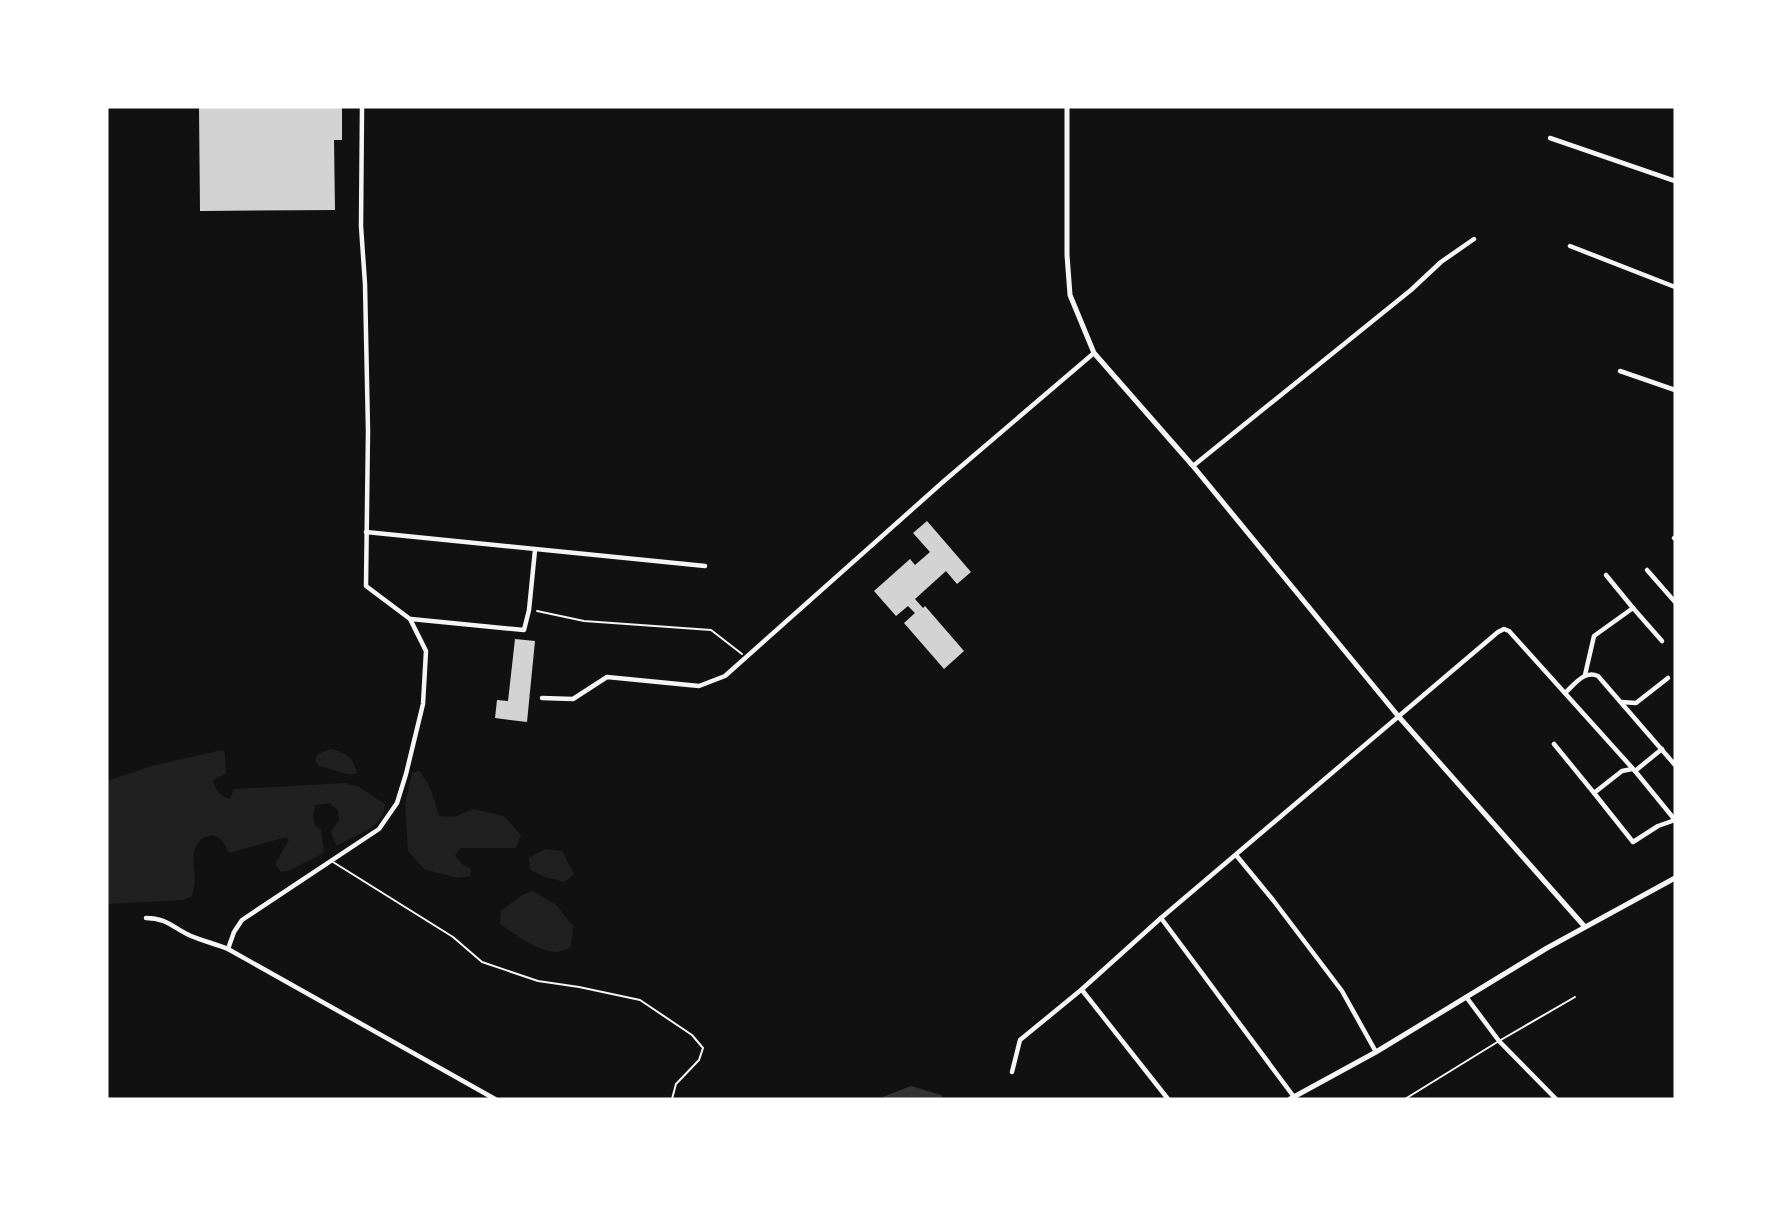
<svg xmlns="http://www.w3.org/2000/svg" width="1782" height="1206" viewBox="0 0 1782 1206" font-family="Ubuntu,sans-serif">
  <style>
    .green { fill: #202020 }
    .water { fill: #333 }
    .building { fill: #d3d3d3 }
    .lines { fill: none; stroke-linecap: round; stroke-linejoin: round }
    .path { stroke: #f5f5f5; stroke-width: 2 }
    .service { stroke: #f5f5f5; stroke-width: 2 }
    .minor { stroke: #f5f5f5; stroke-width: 4.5 }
    .tertiary { stroke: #f5f5f5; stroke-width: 5 }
  </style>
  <rect width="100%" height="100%" fill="#111"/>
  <g class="green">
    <path d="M 331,749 C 346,753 354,757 357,774 L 347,774 L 319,766 L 315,760 L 318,754 Z"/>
    <path d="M 222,750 L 225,753 L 226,774 L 213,780 C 215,790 221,797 230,799 L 234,789 L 345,783 L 359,787 L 385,804 C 383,830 355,834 337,846 L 331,832 L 339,820 L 338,810 L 330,803 L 316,805 L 313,815 L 315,826 L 321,829 L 324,853 L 288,871 L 281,872 L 275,864 L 289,840 L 286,837 L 229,853 C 225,845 220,833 209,836 C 189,840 194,865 195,879 C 195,885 193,891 192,896 L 184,900 L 107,904 L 107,781 L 155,765 Z"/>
    <polygon points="420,771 431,790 439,816 454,817 473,809 504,816 521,835 516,848 460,848 455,856 462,864 471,869 470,876 457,878 424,869 408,851 405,804 412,773"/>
    <polygon points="545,849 562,851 574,874 565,882 545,877 530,870 529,858"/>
    <path d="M 533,891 L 556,905 L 573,926 L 571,947 C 566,949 560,952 555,952 C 535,950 516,935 500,924 L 501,911 L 522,895 Z"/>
  </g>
  <polygon class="water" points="911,1086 941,1095 944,1099 881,1099 885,1096"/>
  <g class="building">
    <polygon points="199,107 342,107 342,140 334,140 335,210 200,211"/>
    <polygon points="927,521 971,572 957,584 946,571 915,599 923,608 925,606 964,651 944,669 904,623 915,613 908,606 896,616 874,591 910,559 915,565 930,552 913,533"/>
    <polygon points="515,639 535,641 527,722 495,718 497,700 508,701"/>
  </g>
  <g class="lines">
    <polyline class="path" points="537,611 584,621 711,630 742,654"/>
    <g class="service">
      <polyline points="333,862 453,937 482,962 538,981 579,987 640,1000 692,1035 703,1048 699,1060 676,1084 672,1099"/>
      <polyline points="1405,1099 1499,1041 1575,997"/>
    </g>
    <g class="minor">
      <polyline points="1550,138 1675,181"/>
      <polyline points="1570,246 1675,287"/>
      <polyline points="1620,371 1675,390"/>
      <polyline points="1193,466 1411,290 1441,262 1474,239"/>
      <polyline points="366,532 705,566"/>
      <polyline points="1674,538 1675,539"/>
      <polyline points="1647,570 1675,602"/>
      <polyline points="1606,575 1633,608"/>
      <polyline points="411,619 524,630 529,610 535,550"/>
      <polyline points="1585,675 1594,636 1633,608 1662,641"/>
      <path d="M 1565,693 C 1575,684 1584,670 1598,676 L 1675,765"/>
      <polyline points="542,698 573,699 607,677 699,686 725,676 944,481 1094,353"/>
      <polyline points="1621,702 1636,703 1668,678"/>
      <polyline points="1554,744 1594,793 1622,771 1632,769"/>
      <polyline points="1635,771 1662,749"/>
      <polyline points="1594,793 1633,842 1658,826 1675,820"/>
      <polyline points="1236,855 1273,900 1342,991 1376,1052"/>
      <path d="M 146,918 C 167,918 173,928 191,936 C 203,941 216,944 228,949 L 495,1099"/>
      <polyline points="1161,918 1294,1097"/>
      <polyline points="228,949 234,932 242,920 379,829 397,803 406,774 423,704 426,651 410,619 366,586 368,431 365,284 361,226 362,107"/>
      <polyline points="1082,990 1168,1099"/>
      <polyline points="1467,998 1499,1041 1556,1099"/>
      <polyline points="1012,1072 1020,1040 1081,990 1161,918 1498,632 1504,629 1509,631 1635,771 1675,820"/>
    </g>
    <g class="tertiary">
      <polyline points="1067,107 1067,255 1070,295 1094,353 1193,466 1399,717 1585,927"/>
      <polyline points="1290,1099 1376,1052 1547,948 1675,878"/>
    </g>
  </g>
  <rect width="1782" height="1206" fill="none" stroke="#ffffff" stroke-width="217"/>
</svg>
